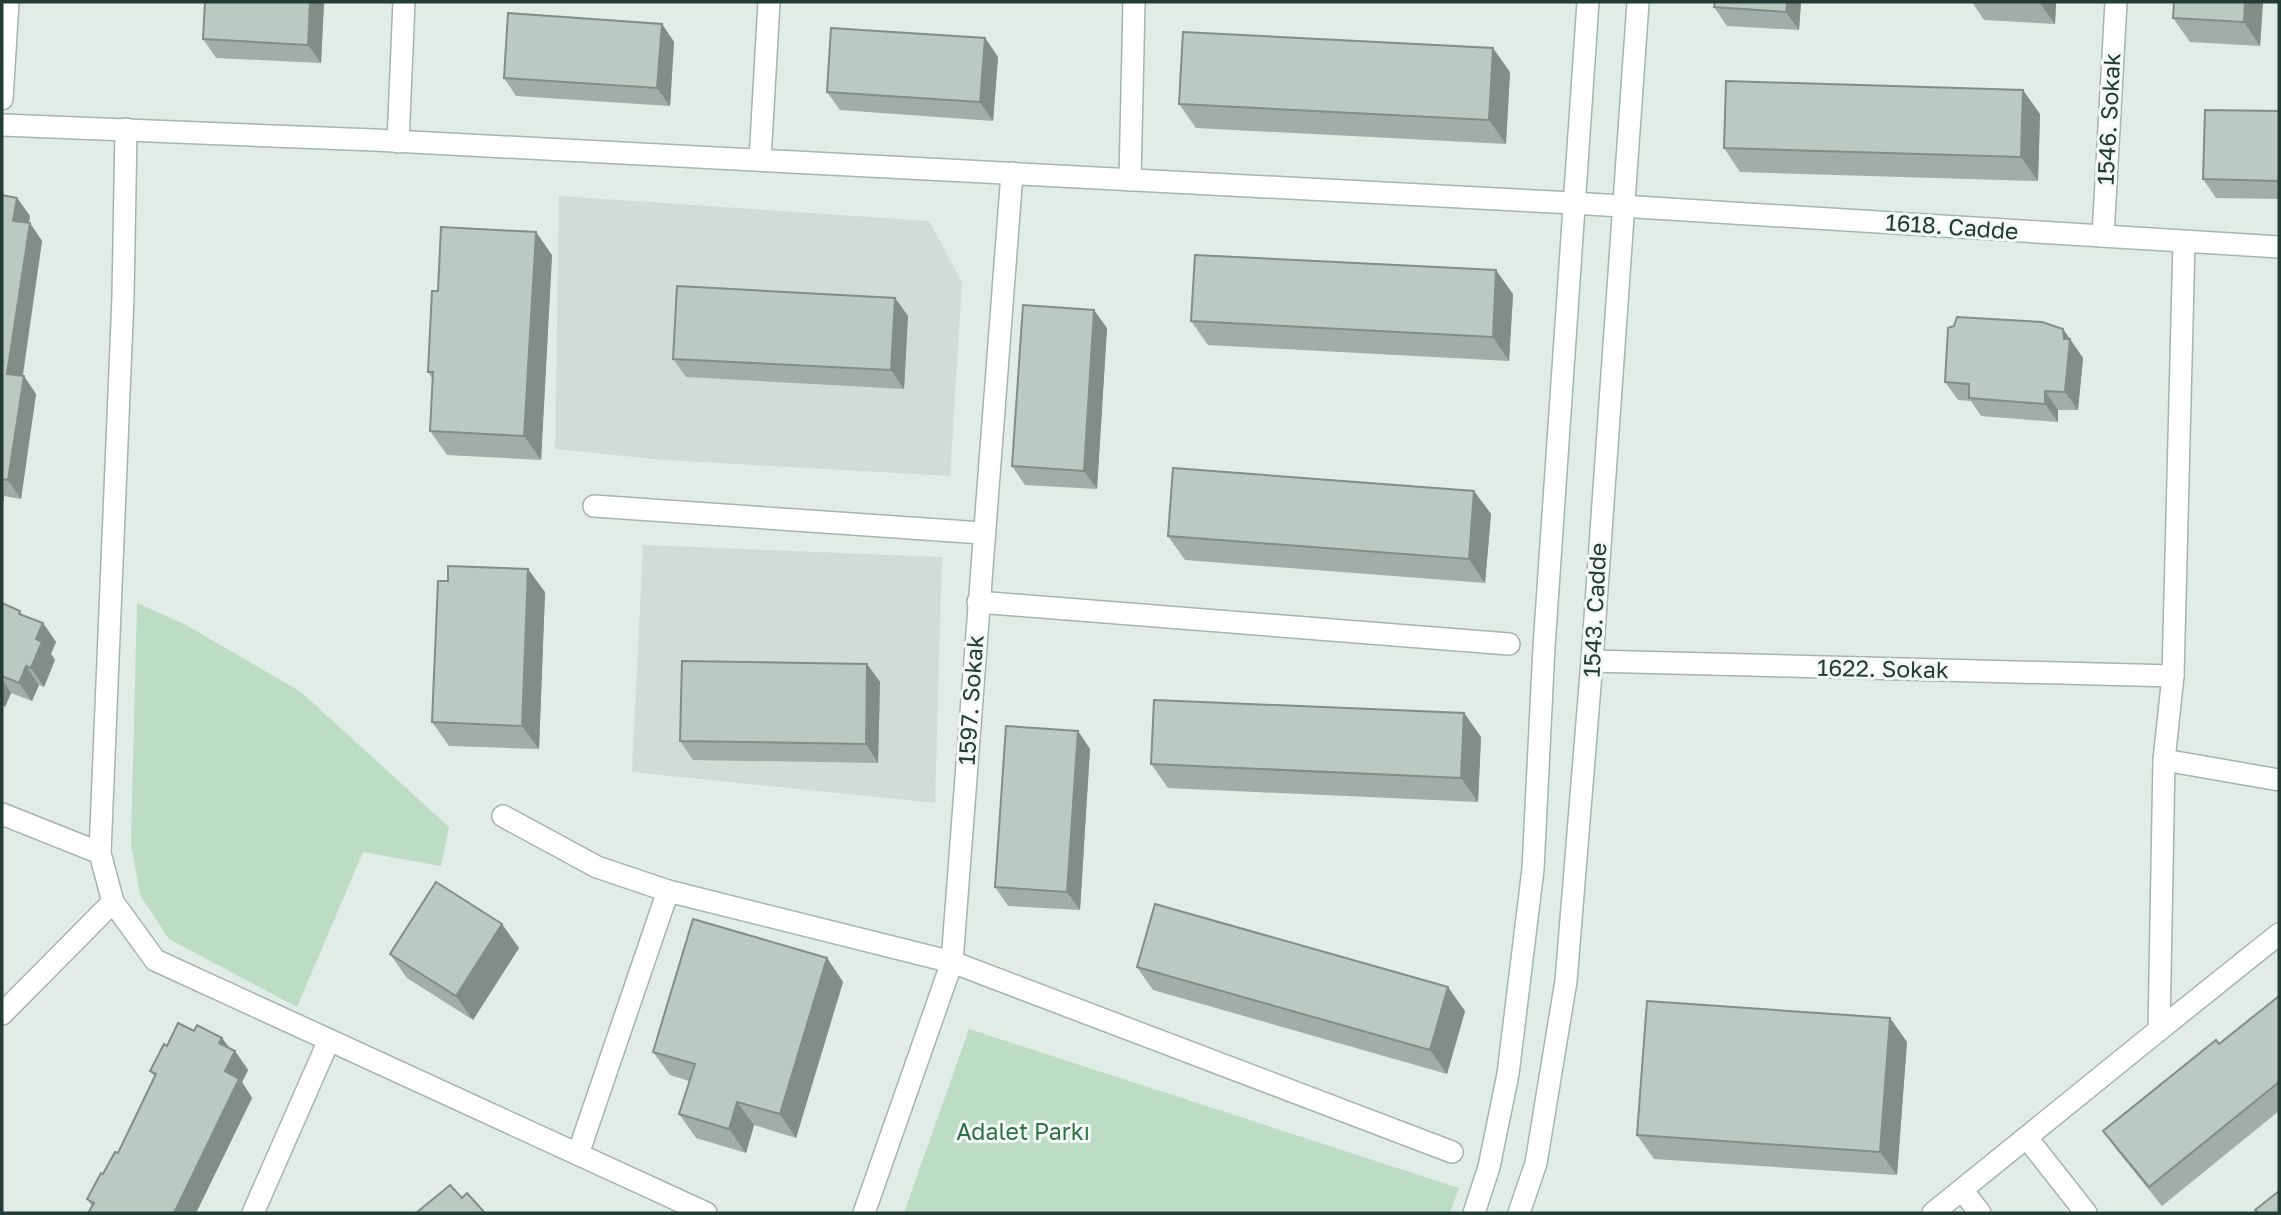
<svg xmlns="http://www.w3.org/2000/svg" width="2281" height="1215" viewBox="0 0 2281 1215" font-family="'Golos Text',sans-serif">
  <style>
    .built { fill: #d1dcd6 }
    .green { fill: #bcdcc4 }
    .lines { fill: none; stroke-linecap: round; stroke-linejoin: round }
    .street-casing { stroke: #a5b4ae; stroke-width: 24 }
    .secondary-casing { stroke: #a1b7af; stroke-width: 24 }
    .street { stroke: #fff; stroke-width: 21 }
    .secondary { stroke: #fff; stroke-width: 21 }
    .wall { fill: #a1ada8 }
    .shaded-wall { fill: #838d88 }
    .building { fill: #bbc9c3; stroke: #838d88; stroke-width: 2 }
    .labels { text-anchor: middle; stroke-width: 6; stroke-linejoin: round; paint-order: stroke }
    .street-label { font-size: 23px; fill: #233c35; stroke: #f3f8f5 }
    .park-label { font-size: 23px; fill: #2f7148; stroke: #f3f8f5 }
  </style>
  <rect width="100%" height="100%" fill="#e2ece7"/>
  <g class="built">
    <polygon points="559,196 929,221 962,282 950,476 664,460 555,449"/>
    <polygon points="643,545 942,557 935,803 632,772"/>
  </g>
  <g class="green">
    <polygon points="137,603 186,625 301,692 449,827 441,866 363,852 297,1007 169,939 140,895 131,843"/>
    <polygon points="969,1029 1459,1188 1450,1213 904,1213"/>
  </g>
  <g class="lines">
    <defs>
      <g id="street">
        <polyline points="2,99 8,2"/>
        <polyline points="398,142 404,2"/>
        <polyline points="760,160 769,2"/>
        <polyline points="1130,180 1134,2"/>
        <polyline points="2103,236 2116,2"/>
        <polyline points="594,506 982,533"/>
        <polyline points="978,602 1509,644"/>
        <polyline points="1592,661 2173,676"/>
        <polyline points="2164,760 2279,780"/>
        <polyline points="2,814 100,853 113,902 155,960 706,1213"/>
        <polyline points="503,816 597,867 668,891 952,962 1452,1152"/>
        <polyline points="100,853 123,297 126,129"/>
        <polyline points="2,1014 113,902"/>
        <polyline points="2159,1030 2279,934"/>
        <polyline points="2027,1138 2086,1213"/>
        <polyline points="578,1154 668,891"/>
        <polyline points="1962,1190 1980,1213"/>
        <polyline points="253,1213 329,1040"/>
        <polyline points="864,1213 952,962 1012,173"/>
        <polyline points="1933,1213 2159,1030 2164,760 2173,676 2184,242"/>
      </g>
      <g id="secondary">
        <polyline points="2,125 374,140 1573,203 2279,247"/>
        <polyline points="1474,1213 1489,1167 1508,1074 1533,869 1544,647 1588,2"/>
        <polyline points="1519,1213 1536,1163 1566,981 1592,661 1638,2"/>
      </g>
    </defs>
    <use href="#street" class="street-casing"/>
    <use href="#secondary" class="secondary-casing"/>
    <use href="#street" class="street"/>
    <use href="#secondary" class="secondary"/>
  </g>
  <g class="wall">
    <polygon points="205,2 324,2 321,63 216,58 203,39"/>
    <polygon points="1801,2 1799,30 1727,26 1714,7"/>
    <polygon points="1972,2 2056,2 2055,24 1984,20"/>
    <polygon points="2263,2 2260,46 2190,42 2173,18"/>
    <polygon points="662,24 674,42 670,106 516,96 504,78"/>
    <polygon points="985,38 998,57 993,121 840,110 827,92"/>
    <polygon points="1510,72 1506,144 1196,128 1179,104"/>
    <polygon points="2279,111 2279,199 2216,198 2203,179"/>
    <polygon points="2040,114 2038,181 1740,172 1724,148"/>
    <polygon points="2,191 5,196 17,198 30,216 29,222 42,241 23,376 36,394 21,499 4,496 3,504 2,503"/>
    <polygon points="552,255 541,460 447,455 430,431 433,379 428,372 438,291"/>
    <polygon points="1513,294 1509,361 1208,345 1191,321"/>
    <polygon points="895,298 908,316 904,389 686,377 673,359"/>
    <polygon points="1107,328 1097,489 1025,485 1012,466"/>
    <polygon points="2063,329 2083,358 2078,410 2058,410 2058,422 1981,416 1971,401 1958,400 1945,382"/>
    <polygon points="1474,491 1491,514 1485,583 1185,560 1168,536"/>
    <polygon points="545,592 539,749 449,746 432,722"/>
    <polygon points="2,603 20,611 23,616 43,623 56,642 51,654 55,660 44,687 39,685 32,701 11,693 5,707 2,706"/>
    <polygon points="867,664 880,682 878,763 693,760 680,741"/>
    <polygon points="1464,713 1481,737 1478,802 1168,788 1151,764"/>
    <polygon points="1078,731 1090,749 1080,910 1008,906 995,887"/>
    <polygon points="519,948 473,1020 407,978 390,954"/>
    <polygon points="827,958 843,982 796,1138 754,1125 746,1153 696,1138 679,1114 689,1081 670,1075 653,1052"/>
    <polygon points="1137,967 1465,1011 1447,1074 1153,990"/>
    <polygon points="2279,996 2279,1111 2162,1206 2116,1149 2103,1131 2219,1044"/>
    <polygon points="1890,1018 1907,1042 1897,1175 1654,1159 1637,1135"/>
    <polygon points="222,1038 230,1049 235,1051 248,1070 242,1082 252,1098 196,1213 88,1213 92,1206 87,1199 118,1153 155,1077 150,1071 167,1046"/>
  </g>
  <g class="shaded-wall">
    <polygon points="310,2 324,2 321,63 308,45"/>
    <polygon points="1787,2 1801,2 1799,30 1786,12"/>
    <polygon points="2039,2 2056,2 2055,24"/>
    <polygon points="2245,2 2263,2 2260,46 2244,22"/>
    <polygon points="662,24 674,42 670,106 657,88"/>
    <polygon points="985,38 998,57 993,121 980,102"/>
    <polygon points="1493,48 1510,72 1506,144 1489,120"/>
    <polygon points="2023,90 2040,114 2038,181 2021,157"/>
    <polygon points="17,198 30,216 26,239 13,221"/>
    <polygon points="30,223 42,241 20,392 7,374"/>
    <polygon points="536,232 552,255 541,460 524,436"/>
    <polygon points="1496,270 1513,294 1509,361 1493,337"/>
    <polygon points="895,298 908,316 904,389 891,370"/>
    <polygon points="1094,310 1107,328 1097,489 1084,471"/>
    <polygon points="2063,329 2083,358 2078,410 2065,392 2064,339"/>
    <polygon points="24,376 36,394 21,499 8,480"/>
    <polygon points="2045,391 2058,410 2058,422 2045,404"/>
    <polygon points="1474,491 1491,514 1485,583 1469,559"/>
    <polygon points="2,493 4,496 3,504 2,502"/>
    <polygon points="528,569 545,592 539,749 522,726"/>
    <polygon points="43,623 56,642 51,654 55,660 44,687 31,668 36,639"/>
    <polygon points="867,664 880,682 878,763 866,744"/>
    <polygon points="26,666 39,685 32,701 19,683"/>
    <polygon points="2,680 11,693 5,707 2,703"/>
    <polygon points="1464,713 1481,737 1478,802 1461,778"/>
    <polygon points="1078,731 1090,749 1080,910 1067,892"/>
    <polygon points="502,924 519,948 473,1020 456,996"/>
    <polygon points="827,958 843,982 796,1138 780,1114"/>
    <polygon points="1448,987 1465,1011 1447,1074 1430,1050"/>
    <polygon points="1890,1018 1907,1042 1897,1175 1880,1152"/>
    <polygon points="222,1038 234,1054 235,1051 248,1070 242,1082 252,1098 196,1213 174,1213 225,1071 219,1043"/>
    <polygon points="737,1102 754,1125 746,1153 729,1129"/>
  </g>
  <g class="building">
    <polygon points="205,2 310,2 308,45 203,39"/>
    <polygon points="1715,2 1787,2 1786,12 1714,7"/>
    <polygon points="2174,2 2245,2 2244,22 2173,18"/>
    <polygon points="508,13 662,24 657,88 504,78"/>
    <polygon points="831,28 985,38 980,102 827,92"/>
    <polygon points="1183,32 1493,48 1489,120 1179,104"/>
    <polygon points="1726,81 2023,90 2021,157 1724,148"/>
    <polygon points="2205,110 2279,111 2279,181 2203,179"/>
    <polygon points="2,195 17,198 13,221 30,223 7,374 24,376 8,480 2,479"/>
    <polygon points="441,227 536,232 524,436 430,431 433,372 428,372 432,291 438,291"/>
    <polygon points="1195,255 1496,270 1493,337 1191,321"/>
    <polygon points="677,286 895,298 891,370 673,359"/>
    <polygon points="1023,305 1094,310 1084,471 1012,466"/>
    <polygon points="1957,317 2042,322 2063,329 2064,339 2070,339 2065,392 2045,391 2045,404 1969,398 1969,384 1945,382 1948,328 1954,326"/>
    <polygon points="1173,468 1474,491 1469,559 1168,536"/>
    <polygon points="448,566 528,569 522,726 432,722 438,581 448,581"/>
    <polygon points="2,603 20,611 19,614 43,623 36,639 42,642 31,668 26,666 19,683 2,676"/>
    <polygon points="682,661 867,664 866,744 680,741"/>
    <polygon points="1154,700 1464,713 1461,778 1151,764"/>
    <polygon points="1006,726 1078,731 1067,892 995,887"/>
    <polygon points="436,882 502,924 456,996 390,954"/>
    <polygon points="1155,904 1448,987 1430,1050 1137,967"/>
    <polygon points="693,919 827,958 780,1114 737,1102 729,1129 679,1114 695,1064 653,1052"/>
    <polygon points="2279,996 2279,1082 2149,1187 2103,1131 2216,1040 2219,1044"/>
    <polygon points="1647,1001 1890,1018 1880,1152 1637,1135"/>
    <polygon points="178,1023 194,1031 197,1025 222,1038 219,1043 235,1051 225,1071 239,1079 174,1213 88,1213 94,1203 87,1199 101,1173 103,1174 115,1152 118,1153 156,1074 150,1071 164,1044 167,1046"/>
    <polygon points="450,1185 462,1198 467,1193 485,1213 416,1213"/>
    <polygon points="2279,1191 2279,1213 2258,1213 2255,1210"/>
  </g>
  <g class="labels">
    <g class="street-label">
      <text transform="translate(2109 119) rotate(-87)" y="8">1546. Sokak</text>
      <text transform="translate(1952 227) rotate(4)" y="8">1618. Cadde</text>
      <text transform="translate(1595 610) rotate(-87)" y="8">1543. Cadde</text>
      <text transform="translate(1883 669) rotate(1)" y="8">1622. Sokak</text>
      <text transform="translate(971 700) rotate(-86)" y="8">1597. Sokak</text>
    </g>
    <g class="park-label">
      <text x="1023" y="1140">Adalet Parkı</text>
    </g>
  </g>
  <rect width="2281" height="1215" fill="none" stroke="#233c35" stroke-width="7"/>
</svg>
